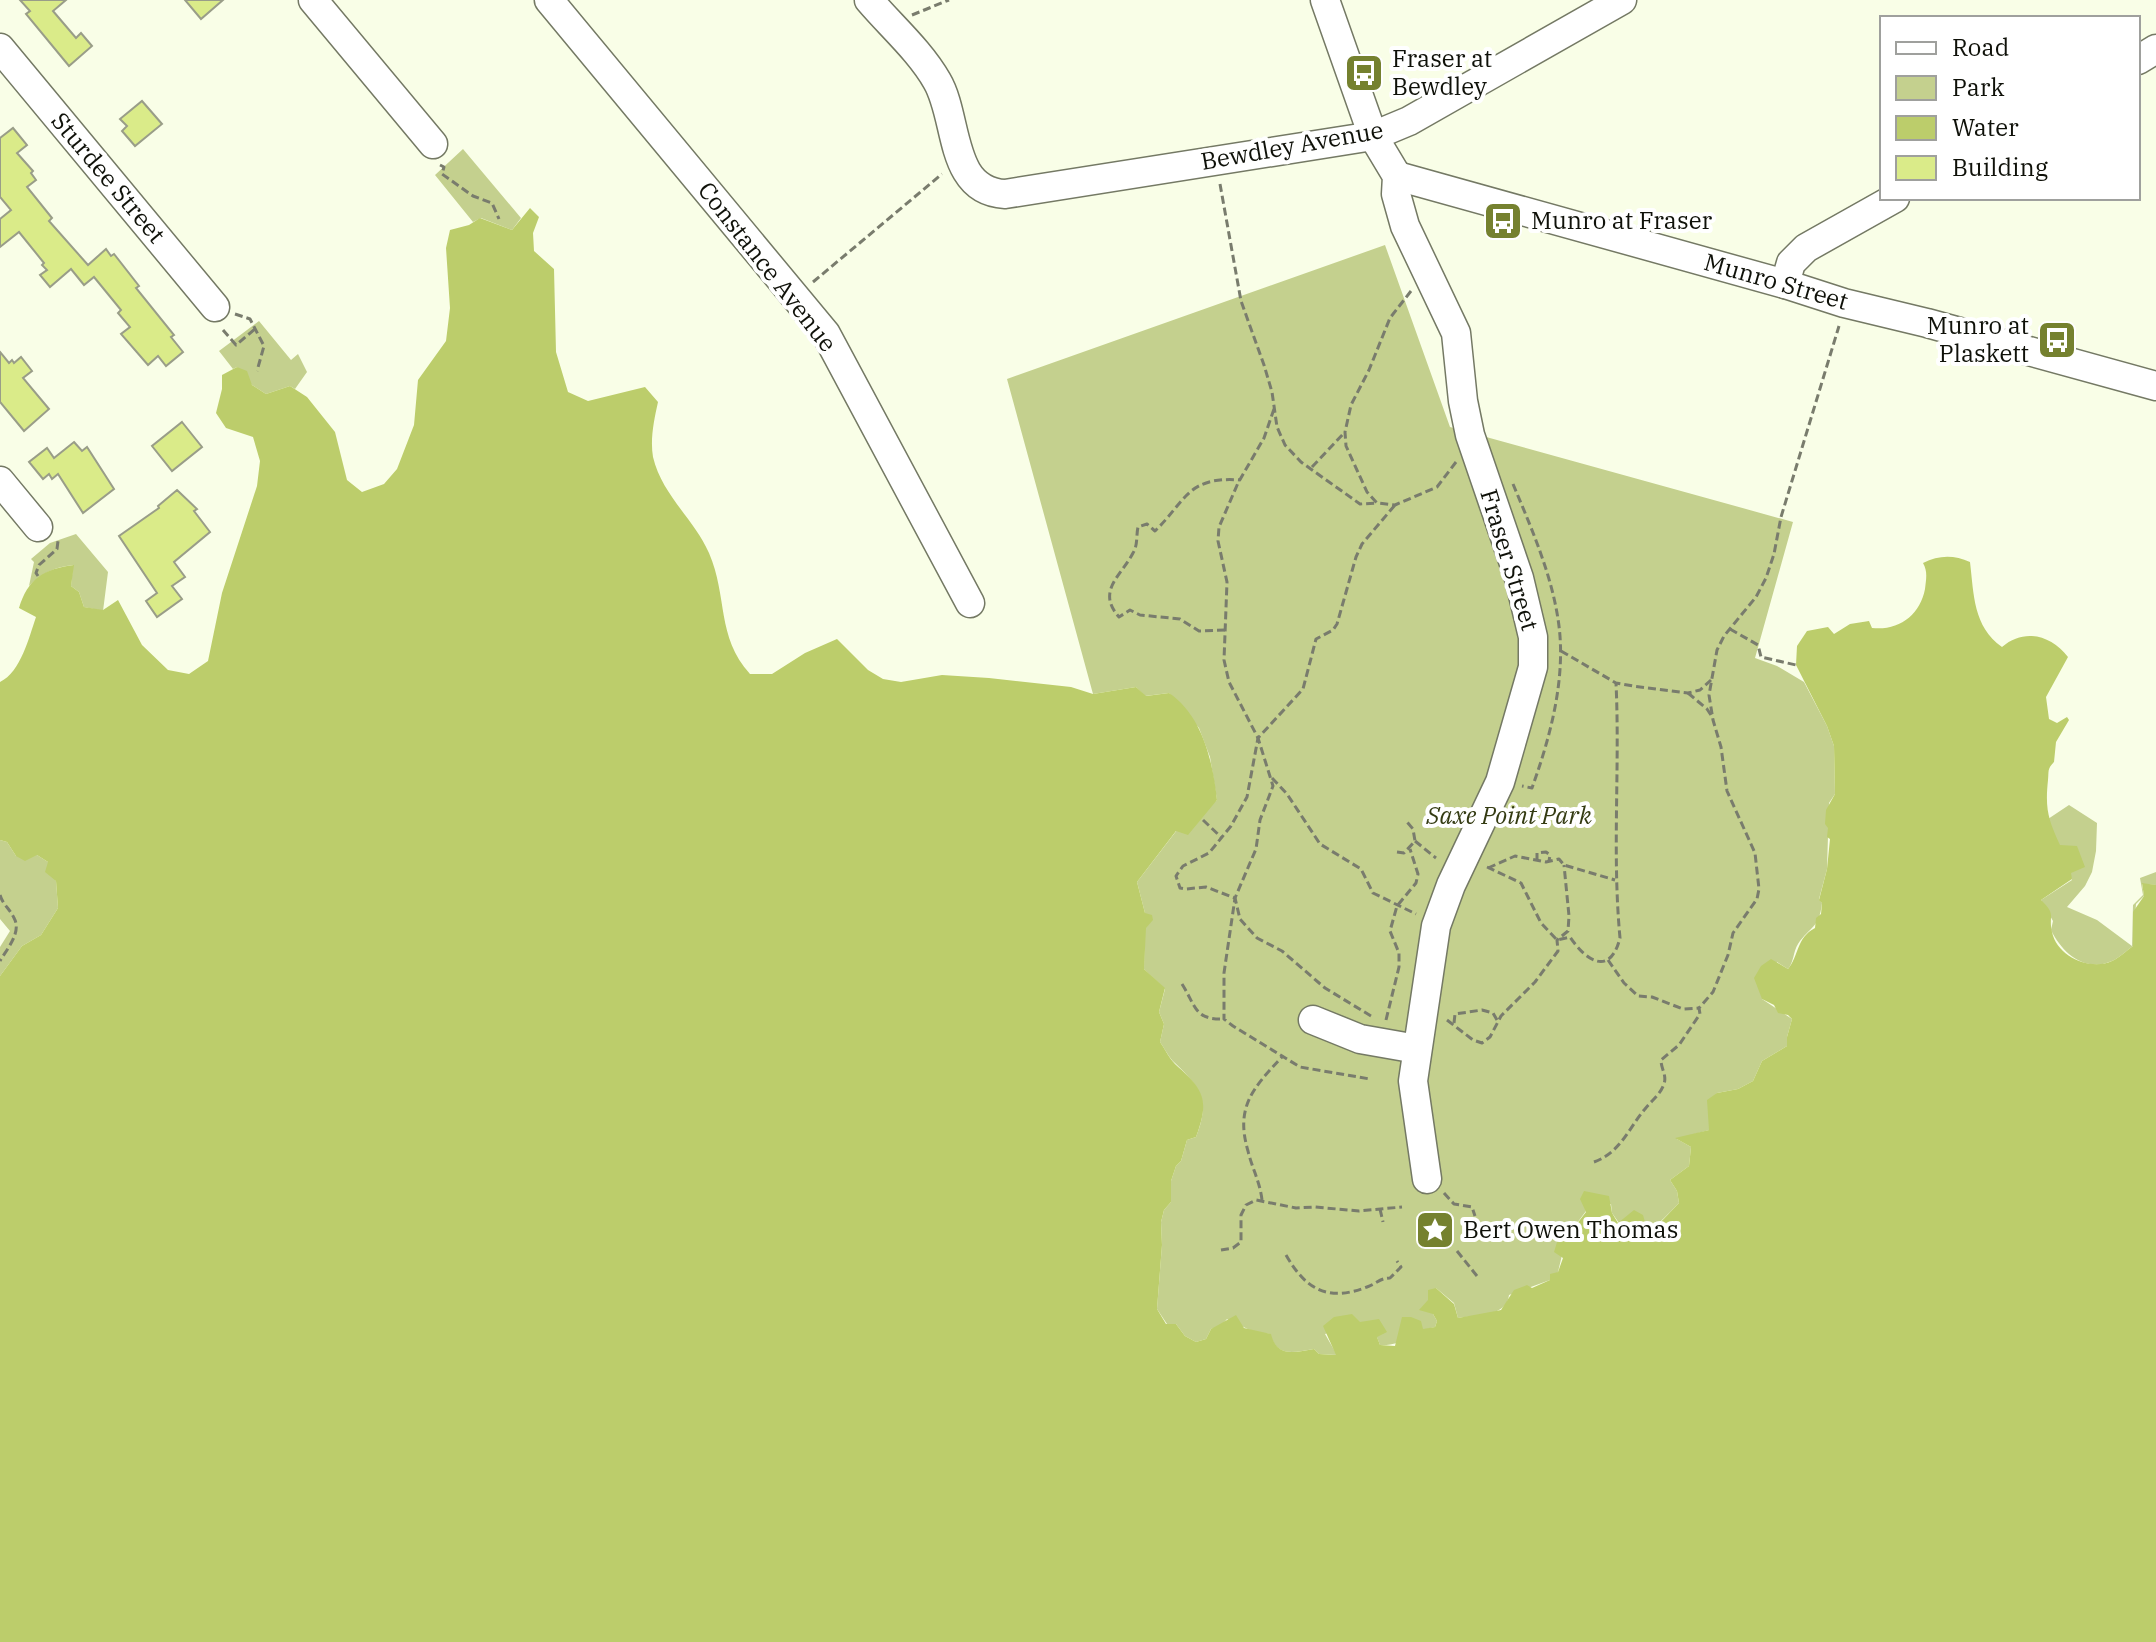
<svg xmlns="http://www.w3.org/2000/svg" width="2156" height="1642" viewBox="0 0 2156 1642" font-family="'IBM Plex Serif',serif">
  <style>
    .green { fill: #c4d08e }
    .water { fill: #bccd6b }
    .building { fill: #daeb89; stroke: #999d88; stroke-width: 2 }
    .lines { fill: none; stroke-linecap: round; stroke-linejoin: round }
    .minor-casing { stroke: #747964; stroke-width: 31 }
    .path { stroke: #797c6d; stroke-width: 3; stroke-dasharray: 8 4; stroke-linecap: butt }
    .minor { stroke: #fff; stroke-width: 28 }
    .labels { text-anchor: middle; stroke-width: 8; stroke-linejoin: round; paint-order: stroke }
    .poi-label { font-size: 24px; fill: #0f1109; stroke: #fff; text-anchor: start }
    .street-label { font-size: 24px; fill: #0f1109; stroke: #fff }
    .park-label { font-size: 24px; font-style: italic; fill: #343b12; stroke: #fff }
  </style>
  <rect width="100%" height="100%" fill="#f9fee7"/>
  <g class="green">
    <polygon points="463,149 521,218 512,230 481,218 473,222 435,175"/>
    <path d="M 1385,245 L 1450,427 L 1793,522 L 1755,658 L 1777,666 L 1804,682 L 1827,726 L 1834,746 L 1835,794 L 1829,803 L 1827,869 L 1819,899 L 1822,903 C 1819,929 1810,926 1798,944 C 1793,952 1794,962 1788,969 L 1777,962 L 1762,999 L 1792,1019 L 1787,1037 L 1787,1046 L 1762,1061 L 1753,1081 L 1738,1089 L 1717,1093 L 1709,1130 L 1677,1139 L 1691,1147 L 1689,1166 L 1670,1180 L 1677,1191 L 1679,1203 C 1652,1230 1657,1231 1619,1223 L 1612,1213 L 1611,1204 L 1584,1205 L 1586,1211 L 1566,1238 L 1558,1272 L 1550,1280 L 1509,1295 C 1507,1317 1475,1315 1458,1318 L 1454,1303 L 1436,1288 L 1433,1314 L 1437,1321 L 1435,1327 C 1411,1332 1405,1346 1380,1345 L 1371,1322 L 1360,1322 L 1325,1334 L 1337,1355 L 1319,1354 L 1314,1349 C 1294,1352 1277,1358 1270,1334 L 1254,1332 L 1227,1319 L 1221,1326 L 1211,1329 L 1206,1339 L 1196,1342 L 1185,1336 L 1176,1324 L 1167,1324 L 1157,1309 L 1162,1245 L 1161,1222 L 1164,1210 L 1171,1202 L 1171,1181 L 1176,1166 L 1181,1161 L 1187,1140 L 1196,1137 C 1210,1101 1202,1089 1175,1063 C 1169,1058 1165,1049 1160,1042 L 1164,1024 L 1159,1012 L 1165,989 L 1144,969 L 1145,913 L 1137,882 L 1177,830 L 1217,800 L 1210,757 L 1199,728 L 1169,693 L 1145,696 L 1136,687 L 1093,694 L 1007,379 Z"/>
    <polygon points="259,321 291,360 298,354 307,372 295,389 290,386 266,394 252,385 237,367 233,369 219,351"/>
    <path d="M 76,534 L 108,572 L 103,611 L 84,607 L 79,592 L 71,586 L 73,565 C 55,567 42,573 29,586 L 34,562 L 31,559 L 50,543 Z"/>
    <path d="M 2069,805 L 2097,823 L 2096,851 L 2092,872 L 2085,886 L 2067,907 L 2097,920 L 2132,946 L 2133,905 L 2143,895 L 2140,878 L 2156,872 L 2156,885 L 2142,884 L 2144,896 L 2136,904 L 2133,946 C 2126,951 2119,958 2112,961 C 2085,973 2062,953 2051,930 L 2053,921 L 2041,900 L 2072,880 L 2048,819 Z"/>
    <polygon points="0,840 7,842 16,856 37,855 48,862 56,881 58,908 41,935 22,946 0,976 0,947 10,931 0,919"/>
  </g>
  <path class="water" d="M 530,208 L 539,217 L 533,233 L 534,251 L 554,269 L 556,352 L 568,392 L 588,401 L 645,387 L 658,402 C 654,420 650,439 653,457 C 662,495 694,519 709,553 C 728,597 716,636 750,674 L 772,674 L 805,653 L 837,639 L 868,670 L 883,679 L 901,682 L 942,675 L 989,678 L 1071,687 L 1093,694 L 1136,687 L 1146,696 L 1169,693 C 1203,716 1213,763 1217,800 L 1188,835 L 1176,831 L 1137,882 L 1145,913 L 1152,915 L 1153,920 L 1146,928 L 1144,969 L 1165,988 L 1159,1012 L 1164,1024 L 1160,1042 C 1165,1049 1169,1058 1175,1064 C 1204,1090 1210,1099 1196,1137 L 1187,1140 L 1181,1161 L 1176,1166 L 1171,1181 L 1171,1202 L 1164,1210 L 1161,1222 L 1162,1245 L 1157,1309 L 1166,1324 L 1176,1324 L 1185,1336 L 1196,1342 L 1206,1339 L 1211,1329 L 1236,1315 L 1244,1328 L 1271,1334 C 1277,1358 1295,1352 1314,1349 L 1319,1354 L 1336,1355 L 1323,1326 L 1334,1317 L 1352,1314 L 1360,1322 L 1379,1319 L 1387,1332 L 1377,1337 L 1380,1345 L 1395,1346 L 1402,1317 L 1411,1317 L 1421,1321 L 1423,1329 L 1435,1327 L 1437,1321 L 1433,1314 L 1419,1310 L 1428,1300 L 1428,1290 L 1436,1288 L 1454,1304 L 1458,1318 L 1501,1310 L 1514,1290 L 1527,1285 L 1532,1288 L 1550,1280 L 1550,1274 L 1558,1272 L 1563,1258 L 1554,1252 L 1558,1239 L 1566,1238 L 1586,1212 L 1580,1199 L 1584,1191 L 1609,1196 L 1612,1213 L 1618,1223 L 1634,1210 L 1643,1215 L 1647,1229 L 1655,1228 L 1679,1203 L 1677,1191 L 1670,1180 L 1689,1166 L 1691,1147 L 1675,1138 L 1709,1130 L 1707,1100 L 1717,1093 L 1738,1089 L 1753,1081 L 1762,1061 L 1787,1046 L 1787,1037 L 1792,1019 L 1788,1015 L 1778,1013 L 1774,1005 L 1762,999 L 1754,978 L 1761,966 L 1771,959 L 1788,969 C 1799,956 1796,938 1815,928 L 1816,918 L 1821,914 L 1822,903 L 1819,900 L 1827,869 L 1830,839 L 1827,837 L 1828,828 L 1825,824 L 1826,810 L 1835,794 L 1834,746 L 1827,726 L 1796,665 L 1797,646 L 1807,631 L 1828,627 L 1834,634 L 1850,624 L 1869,621 L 1872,628 C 1899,631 1920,615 1925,589 C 1926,579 1928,572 1923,563 C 1939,555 1954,555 1970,562 C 1974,595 1973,626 2002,647 C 2024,628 2051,635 2068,657 L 2046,697 L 2049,719 L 2057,723 L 2067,717 L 2069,720 L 2056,742 L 2054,762 C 2047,769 2049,771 2048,780 C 2045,809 2048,819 2060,845 L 2077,846 L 2085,867 L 2071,873 L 2072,879 L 2041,900 C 2057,915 2048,915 2052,932 C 2057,957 2091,971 2112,961 C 2119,958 2126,951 2133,946 L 2133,912 L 2144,896 L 2142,883 L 2156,885 L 2156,1642 L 0,1642 L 0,976 L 22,946 L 41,935 L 58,908 L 56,881 L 45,872 L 48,862 L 37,855 L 25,861 L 16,856 L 7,842 L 0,840 L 0,682 C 21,672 29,637 36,617 L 19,608 C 28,579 43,569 74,565 L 71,586 L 79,592 L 84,607 L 103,610 L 118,600 L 142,645 L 168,670 L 189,674 L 208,661 L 222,593 L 257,486 L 260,461 L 253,437 L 226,428 L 216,413 L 222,389 L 222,375 L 237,367 L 247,371 L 252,385 L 266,394 L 290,386 L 307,397 L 335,432 L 347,480 L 362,492 L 384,484 L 397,469 L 414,425 L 418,380 L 446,341 L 450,308 L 446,248 L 450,230 L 469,225 L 480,218 L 512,230 Z"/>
  <g class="building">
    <polygon points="20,0 66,0 53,11 76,38 81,33 92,46 69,66 26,14 30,11"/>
    <polygon points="185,0 223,0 201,19"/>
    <polygon points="142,101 162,124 135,146 122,131 127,126 120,119"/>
    <polygon points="13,128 27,145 17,153 33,171 31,173 36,180 27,187 52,218 49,221 88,265 106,249 111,256 114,254 139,286 136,288 174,335 171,337 183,352 166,366 158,356 148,365 121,334 130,327 118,313 121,310 94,277 84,285 71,269 50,287 40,275 47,270 42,265 44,263 19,232 0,247 0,219 11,210 0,197 0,138"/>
    <polygon points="0,352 9,363 12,360 14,363 21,357 32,371 23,378 49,409 24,431 0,402"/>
    <polygon points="182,422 202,447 172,471 152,446"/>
    <polygon points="74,442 82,451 87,447 114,489 83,513 58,474 52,479 49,474 43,479 29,462 47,448 54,458"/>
    <polygon points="177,490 197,509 194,511 210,532 174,562 185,577 172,586 182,599 157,617 146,601 157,593 119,536 159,508 158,506"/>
  </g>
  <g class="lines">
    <defs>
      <g id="minor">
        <polyline points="313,0 433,144"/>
        <polyline points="549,0 826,334 970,603"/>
        <path d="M 869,0 C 891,26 920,51 937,81 C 959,118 948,191 1005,194 L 1373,136 L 1409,121 L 1622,0"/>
        <polyline points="1325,0 1373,136 1397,176 1396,194 1405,226 1456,333 1463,401 1470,435 1519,578 1533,637 1533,667 1500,782 1451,885 1436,926 1413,1081 1427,1179"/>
        <polyline points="0,48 215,307"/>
        <polyline points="2138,60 2156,49"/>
        <polyline points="1397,176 1785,284 1844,303 1927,323 2156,386"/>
        <polyline points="1785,284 1791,263 1806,248 1895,198"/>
        <polyline points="0,481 38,527"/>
        <polyline points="1313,1020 1360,1039 1417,1049"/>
      </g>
    </defs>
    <use href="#minor" class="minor-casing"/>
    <g class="path">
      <polyline points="912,15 949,0"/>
      <polyline points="440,165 444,167 442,174 473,196 492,203 499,219"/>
      <polyline points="1220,184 1241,301 1264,365 1272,392 1277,427 1285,445 1301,462 1360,504 1377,503"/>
      <polyline points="813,282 942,174"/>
      <polyline points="1411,291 1390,318 1369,370 1351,405 1345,432 1346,446 1367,492 1377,503 1395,505 1437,487 1456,462"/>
      <polyline points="235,314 250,319 264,346 257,371"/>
      <polyline points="223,330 236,345 255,329"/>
      <polyline points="1274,409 1264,438 1238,483 1219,527 1218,541 1227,582 1224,660 1229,682 1258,738 1273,786 1260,820 1256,849 1235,898 1224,973 1224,1019 1233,1026 1300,1067 1370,1079"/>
      <polyline points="1312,467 1345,432"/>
      <path d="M 1513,484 C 1531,527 1551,573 1558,619 C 1567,675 1551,735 1532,788 L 1522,786"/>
      <polyline points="38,576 36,573 39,565 57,549 58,541"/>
      <polyline points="1730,629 1758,645 1761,657 1796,665"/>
      <path d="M 1225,630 L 1199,631 L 1180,619 L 1140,615 L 1130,610 L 1119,617 C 1096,591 1121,576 1133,553 C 1138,545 1136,536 1138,527 L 1147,524 L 1155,531 C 1186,501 1187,476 1240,480"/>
      <polyline points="1561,651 1616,683 1633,686 1688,693 1700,690 1711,680"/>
      <polyline points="1688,693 1707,709 1711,715"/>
      <polyline points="1272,778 1287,794 1320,844 1361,869 1373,893 1416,914"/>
      <polyline points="1203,820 1221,837"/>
      <polyline points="1415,841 1436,858"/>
      <polyline points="1397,852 1404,853 1415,841 1413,829 1407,822"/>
      <polyline points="1537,861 1537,853 1546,852 1550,855 1549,861"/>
      <path d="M 1487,867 L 1521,883 L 1541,923 L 1557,940 L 1570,937 C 1586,961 1610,977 1620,938 C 1612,853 1620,768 1616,683"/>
      <polyline points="1488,868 1515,856 1546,862 1559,859 1564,865 1615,880"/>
      <path d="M 0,895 C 3,905 10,909 14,918 C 22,932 7,949 0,961"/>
      <polyline points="1608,960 1624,983 1638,996 1652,997 1683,1009 1699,1008"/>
      <path d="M 1182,984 C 1196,1006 1194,1020 1224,1019"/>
      <polyline points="1371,1016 1325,988 1282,951 1257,938 1240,919 1235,898 1206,887 1186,889 1180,888 1176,876 1183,866 1209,853 1231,826 1247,797 1258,738 1303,689 1316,639 1333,630 1337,624 1356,557 1362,544 1395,505"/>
      <polyline points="1386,1020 1399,967 1399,953 1390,931 1397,906 1416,883 1418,874 1410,849"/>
      <polyline points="1447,1020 1473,1040 1482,1043 1490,1037 1501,1016 1535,982 1558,951 1557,940 1568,931 1569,916 1564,865"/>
      <polyline points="1454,1023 1455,1014 1482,1010 1493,1013 1497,1020"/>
      <path d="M 1594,1162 C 1621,1152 1628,1129 1645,1109 C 1652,1100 1660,1095 1664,1084 C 1667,1075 1661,1069 1661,1060 L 1679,1045 L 1700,1014 L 1699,1008 L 1713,992 L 1728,955 L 1733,933 L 1757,899 L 1759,889 L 1755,853 L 1727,791 L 1721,747 L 1713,720 L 1709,695 L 1717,650 L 1724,636 L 1756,597 L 1766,578 L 1774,554 L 1781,517 L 1839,326"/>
      <polyline points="1444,1193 1454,1204 1472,1207 1475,1216"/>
      <path d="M 1262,1200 C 1260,1182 1252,1168 1248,1151 C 1235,1107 1253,1088 1282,1057"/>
      <polyline points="1380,1209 1383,1222"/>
      <polyline points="1221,1250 1233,1248 1241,1242 1241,1215 1246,1205 1256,1200 1296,1208 1315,1207 1359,1211 1402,1207"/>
      <polyline points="1457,1251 1477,1276"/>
      <path d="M 1286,1255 C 1306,1290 1328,1302 1367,1287 C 1376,1284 1380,1278 1390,1278 L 1401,1267 L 1397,1261"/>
    </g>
    <use href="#minor" class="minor"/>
  </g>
  <defs>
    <symbol id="bus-square" viewBox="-11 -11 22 22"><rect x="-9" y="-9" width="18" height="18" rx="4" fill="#75812f" stroke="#fff"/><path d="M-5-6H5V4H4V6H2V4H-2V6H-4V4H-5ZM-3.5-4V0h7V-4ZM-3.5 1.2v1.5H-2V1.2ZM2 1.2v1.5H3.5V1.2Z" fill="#fff"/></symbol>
    <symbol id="sight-square" viewBox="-11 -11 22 22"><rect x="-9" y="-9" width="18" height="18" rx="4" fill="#75812f" stroke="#fff"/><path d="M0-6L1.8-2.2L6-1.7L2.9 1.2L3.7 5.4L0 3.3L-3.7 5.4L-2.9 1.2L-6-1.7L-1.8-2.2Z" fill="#fff"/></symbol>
  </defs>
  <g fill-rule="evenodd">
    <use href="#bus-square" x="1342" y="51" width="44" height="44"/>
    <use href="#bus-square" x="1481" y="199" width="44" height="44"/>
    <use href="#bus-square" x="2035" y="318" width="44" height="44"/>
    <use href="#sight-square" x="1413" y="1208" width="44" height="44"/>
  </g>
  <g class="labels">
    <g class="poi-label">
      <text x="1392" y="67">Fraser at<tspan x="1392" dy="28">Bewdley</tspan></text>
      <text x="1531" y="229">Munro at Fraser</text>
      <text x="2029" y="334" text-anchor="end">Munro at<tspan x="2029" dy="28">Plaskett</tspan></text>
      <text x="1463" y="1238">Bert Owen Thomas</text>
    </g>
    <g class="street-label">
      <text transform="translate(1292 146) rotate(-10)" y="8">Bewdley Avenue</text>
      <text transform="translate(108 178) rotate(50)" y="8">Sturdee Street</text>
      <text transform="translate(767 267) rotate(52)" y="8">Constance Avenue</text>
      <text transform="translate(1776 282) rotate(16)" y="8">Munro Street</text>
      <text transform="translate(1509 560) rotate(73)" y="8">Fraser Street</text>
    </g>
    <g class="park-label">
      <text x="1509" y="824">Saxe Point Park</text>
    </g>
  </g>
  <rect x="1880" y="16" width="260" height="184" fill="#ffffff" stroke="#9fa09d" stroke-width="2"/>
  <rect x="1896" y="42" width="40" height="12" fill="#ffffff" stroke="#9fa09d" stroke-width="2"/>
  <text x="1952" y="56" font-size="24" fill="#0f1109">Road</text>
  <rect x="1896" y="76" width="40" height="24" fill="#c4d08e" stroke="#9fa09d" stroke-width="2"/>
  <text x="1952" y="96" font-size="24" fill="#0f1109">Park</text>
  <rect x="1896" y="116" width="40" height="24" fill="#bccd6b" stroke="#9fa09d" stroke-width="2"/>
  <text x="1952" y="136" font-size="24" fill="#0f1109">Water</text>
  <rect x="1896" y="156" width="40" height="24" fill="#daeb89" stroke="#9fa09d" stroke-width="2"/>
  <text x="1952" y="176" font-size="24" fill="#0f1109">Building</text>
</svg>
